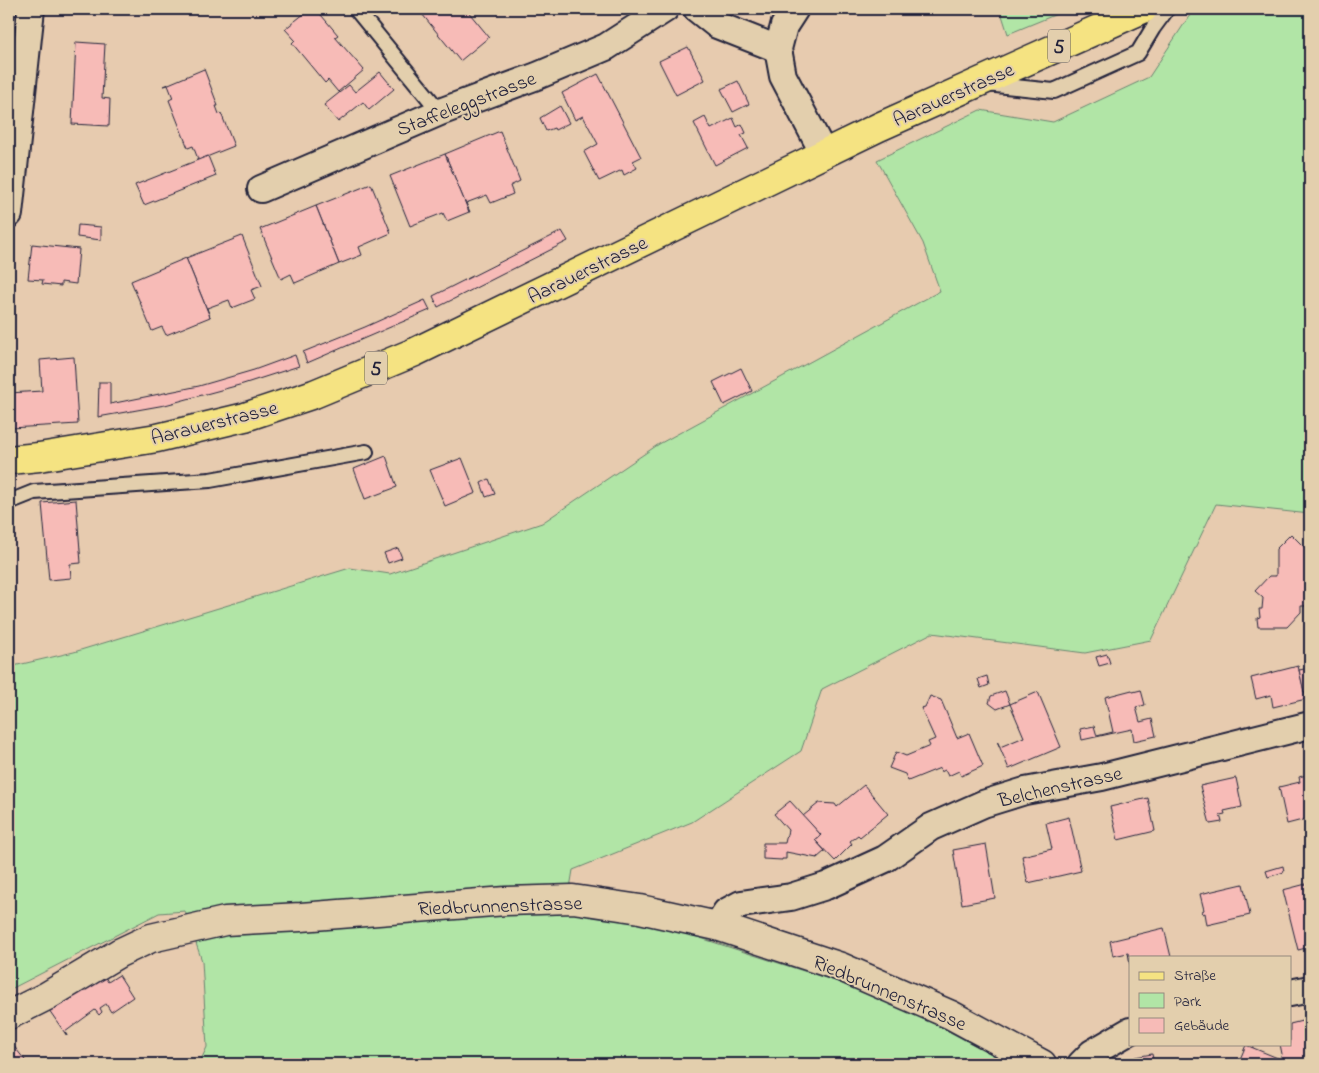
<svg xmlns="http://www.w3.org/2000/svg" width="1319" height="1073" viewBox="0 0 1319 1073" font-family="'Indie Flower',sans-serif">
  <style>
    .green { fill: #b1e5a6; stroke: #6a8470 }
    .building { fill: #f7bbb7; stroke: #22223b }
    .lines { fill: none; stroke-linecap: round; stroke-linejoin: round }
    .service-casing { stroke: #22223b; stroke-width: 18 }
    .minor-casing { stroke: #22223b; stroke-width: 30 }
    .tertiary-casing { stroke: #22223b; stroke-width: 31 }
    .primary-casing { stroke: #22223b; stroke-width: 31 }
    .service { stroke: #e3cfad; stroke-width: 14 }
    .minor { stroke: #e3cfad; stroke-width: 26 }
    .tertiary { stroke: #e3cfad; stroke-width: 28 }
    .primary { stroke: #f5e382; stroke-width: 28 }
    .labels { text-anchor: middle; stroke-width: 4; stroke-linejoin: round; paint-order: stroke }
    .shield { fill: #e3cfad; stroke: #5c565d; stroke-width: 1 }
    .shield-label { font-size: 19px; font-weight: bold; fill: #22223b }
    .street-label { font-size: 20px; fill: #22223b; stroke: #e3cfad }
  </style>
  <rect width="100%" height="100%" fill="#e7cbaf"/>
  <filter id="ink" filterUnits="userSpaceOnUse"><feTurbulence type="fractalNoise" baseFrequency=".02" numOctaves="2"/><feDisplacementMap in="SourceGraphic" scale="10" xChannelSelector="R" yChannelSelector="G"/><feConvolveMatrix kernelMatrix="1 2 1 2 8 2 1 2 1" color-interpolation-filters="sRGB"/></filter>
  <g filter="url(#ink)">
    <g class="green">
      <polygon points="1000,9 1069,9 1008,34"/>
      <polygon points="1203,9 1310,9 1310,514 1216,504 1151,640 1085,653 932,633 822,689 801,751 692,822 573,870 566,912 633,922 691,935 835,981 901,1006 1010,1064 199,1064 207,1047 202,961 185,911 159,913 9,990 9,667 74,652 350,568 390,574 542,523 659,444 940,291 923,243 877,160 980,110 1053,122 1149,77 1190,15"/>
    </g>
    <g class="building">
      <polygon points="310,9 316,9 338,35 335,37 364,70 338,92 328,80 325,83 292,43 295,40 285,29"/>
      <polygon points="418,9 466,9 489,37 460,61"/>
      <polygon points="76,42 105,44 102,98 110,99 109,126 72,124"/>
      <polygon points="688,47 705,80 676,95 659,61"/>
      <polygon points="204,69 218,106 216,106 219,114 221,113 234,146 194,162 198,159 193,146 188,148 169,100 173,98 168,85 164,86"/>
      <polygon points="380,72 394,89 369,110 363,102 338,122 324,105 349,85 355,92"/>
      <polygon points="598,74 641,157 633,161 637,168 624,175 622,170 599,181 584,152 598,144 583,116 575,120 562,93"/>
      <polygon points="738,81 749,104 733,112 721,89"/>
      <polygon points="560,106 569,123 555,130 554,128 546,131 540,118"/>
      <polygon points="705,117 711,129 733,118 737,127 742,124 746,133 741,135 748,148 715,165 694,123"/>
      <polygon points="500,131 520,181 510,186 513,194 491,203 487,195 466,203 470,212 469,212 445,154"/>
      <polygon points="445,154 469,212 447,221 443,213 410,226 390,176"/>
      <polygon points="208,156 216,176 144,205 135,185"/>
      <polygon points="371,184 391,233 359,247 362,255 339,264 316,206"/>
      <polygon points="316,206 339,264 295,283 291,274 281,279 260,229"/>
      <polygon points="78,225 101,227 101,240 77,237"/>
      <polygon points="562,231 568,241 438,307 433,296"/>
      <polygon points="242,236 262,286 251,290 255,299 232,308 229,300 207,308 210,317 186,258"/>
      <polygon points="32,244 79,249 76,284 61,282 61,286 42,284 43,280 28,279"/>
      <polygon points="186,258 210,317 166,335 162,327 152,331 131,281"/>
      <polygon points="425,300 430,310 307,363 303,352 365,327"/>
      <polygon points="295,355 299,366 243,384 165,405 98,417 99,382 110,382 110,404 199,386 254,370"/>
      <polygon points="74,357 78,424 11,428 9,393 42,391 40,360"/>
      <polygon points="741,368 752,391 724,405 713,382"/>
      <polygon points="386,456 397,487 365,499 354,469"/>
      <polygon points="462,458 476,493 445,506 430,470"/>
      <polygon points="489,479 495,494 486,497 481,483"/>
      <polygon points="76,500 81,563 70,564 71,578 49,580 42,503"/>
      <polygon points="1291,534 1310,553 1310,558 1308,560 1310,606 1301,606 1301,612 1287,627 1258,627 1257,618 1260,617 1259,609 1262,609 1263,598 1255,591 1269,576 1276,576 1276,549"/>
      <polygon points="398,548 402,558 388,563 384,553"/>
      <polygon points="1107,654 1110,663 1099,666 1096,657"/>
      <polygon points="1298,666 1306,699 1273,707 1271,695 1256,699 1251,678"/>
      <polygon points="1310,668 1310,691 1304,692 1299,670"/>
      <polygon points="987,676 989,685 981,688 978,679"/>
      <polygon points="1132,690 1133,692 1141,690 1145,705 1136,707 1140,722 1152,719 1156,736 1134,741 1132,729 1082,740 1080,729 1094,726 1097,736 1113,732 1105,697"/>
      <polygon points="1005,691 1010,704 997,709 989,703 991,696"/>
      <polygon points="1038,692 1061,747 1009,769 997,741 1000,747 1024,737 1010,704"/>
      <polygon points="930,696 941,700 957,738 969,733 983,766 961,776 959,771 948,776 945,770 941,772 940,768 908,781 905,774 889,768 896,752 906,756 930,746 928,742 935,739 921,708 925,707"/>
      <polygon points="1310,774 1310,818 1287,824 1279,787 1300,782 1299,777"/>
      <polygon points="1236,778 1242,807 1224,811 1225,814 1220,815 1222,822 1210,824 1200,786"/>
      <polygon points="864,785 888,814 860,837 858,835 850,841 852,844 835,861 815,840 821,835 803,816 819,803 835,804 837,807"/>
      <polygon points="1148,798 1155,831 1118,840 1110,807"/>
      <polygon points="790,801 821,835 815,840 825,851 817,858 786,852 786,859 782,859 782,860 763,859 763,843 785,843 788,830 774,814"/>
      <polygon points="1069,817 1081,871 1028,883 1022,856 1052,849 1046,823"/>
      <polygon points="986,844 995,898 962,904 953,850"/>
      <polygon points="1283,866 1284,872 1268,877 1266,871"/>
      <polygon points="1310,883 1310,947 1298,950 1283,890"/>
      <polygon points="1243,884 1250,915 1207,925 1205,913 1203,914 1202,911 1204,910 1200,894"/>
      <polygon points="1164,928 1171,957 1130,957 1130,964 1128,953 1113,956 1110,941"/>
      <polygon points="103,974 108,982 119,975 133,997 111,1012 106,1004 100,1008 102,1012 99,1015 95,1010 65,1032 67,1036 49,1010"/>
      <polygon points="1310,1019 1310,1064 1238,1064 1246,1045 1280,1059 1282,1054 1280,1044 1290,1044 1290,1024"/>
      <polygon points="9,1040 28,1064 9,1064"/>
      <polygon points="1152,1054 1154,1064 1137,1064 1135,1057"/>
    </g>
    <g class="lines">
      <defs>
        <g id="service">
          <polyline points="356,9 440,112"/>
          <polyline points="986,84 1054,91 1138,53 1153,28 1167,9"/>
          <polyline points="9,502 34,492 210,480 366,452"/>
        </g>
        <g id="minor">
          <polyline points="697,9 717,25 778,49"/>
          <polyline points="795,9 784,26 778,49 783,76 824,154"/>
          <polyline points="261,189 440,112 537,76 606,47 665,9"/>
          <polyline points="9,214 31,9"/>
          <polyline points="717,926 726,912 741,904 791,897 826,886 885,859 931,827 983,804 1025,791 1102,777 1310,725"/>
          <polyline points="1290,993 1310,989"/>
          <polyline points="1081,1064 1092,1053 1130,1031"/>
        </g>
        <polyline id="tertiary" points="9,1015 47,996 119,953 151,938 225,921 301,917 506,901 573,899 640,909 717,926 841,967 951,1015 1042,1064"/>
        <polyline id="primary" points="9,460 39,457 157,438 245,417 314,394 415,352 879,127 1143,9"/>
      </defs>
      <use href="#service" class="service-casing"/>
      <use href="#minor" class="minor-casing"/>
      <use href="#tertiary" class="tertiary-casing"/>
      <use href="#primary" class="primary-casing"/>
      <use href="#service" class="service"/>
      <use href="#minor" class="minor"/>
      <use href="#tertiary" class="tertiary"/>
      <use href="#primary" class="primary"/>
    </g>
  </g>
  <g class="labels">
    <g class="shield">
      <rect x="1048" y="29.5" width="22" height="33" rx="4"/>
      <rect x="365" y="351.5" width="22" height="33" rx="4"/>
    </g>
    <g class="shield-label">
      <text x="1059" y="53">5</text>
      <text x="376" y="375">5</text>
    </g>
    <g class="street-label">
      <text transform="translate(953 94) rotate(-24)" y="7">Aarauerstrasse</text>
      <text transform="translate(466 103) rotate(-21)" y="7">Staffeleggstrasse</text>
      <text transform="translate(587 269) rotate(-26)" y="7">Aarauerstrasse</text>
      <text transform="translate(214 422) rotate(-14)" y="7">Aarauerstrasse</text>
      <text transform="translate(1060 786) rotate(-13)" y="7">Belchenstrasse</text>
      <text transform="translate(500 905) rotate(-2)" y="7">Riedbrunnenstrasse</text>
      <text transform="translate(890 992) rotate(23)" y="7">Riedbrunnenstrasse</text>
    </g>
  </g>
  <rect width="1319" height="1073" fill="none" stroke="#e3cfad" stroke-width="30"/>
  <rect x="15" y="15" width="1289" height="1043" fill="none" stroke="#22223b" stroke-width="2" filter="url(#ink)"/>
  <rect x="1129" y="956" width="162" height="90" fill="#e3cfad" stroke="#968a7f"/>
  <rect x="1139" y="972" width="25" height="8" fill="#f5e382" stroke="#968a7f"/>
  <text x="1174" y="980" font-size="15" fill="#22223b">Straße</text>
  <rect x="1139" y="993" width="25" height="15" fill="#b1e5a6" stroke="#968a7f"/>
  <text x="1174" y="1006" font-size="15" fill="#22223b">Park</text>
  <rect x="1139" y="1018" width="25" height="15" fill="#f7bbb7" stroke="#968a7f"/>
  <text x="1174" y="1030" font-size="15" fill="#22223b">Gebäude</text>
</svg>
